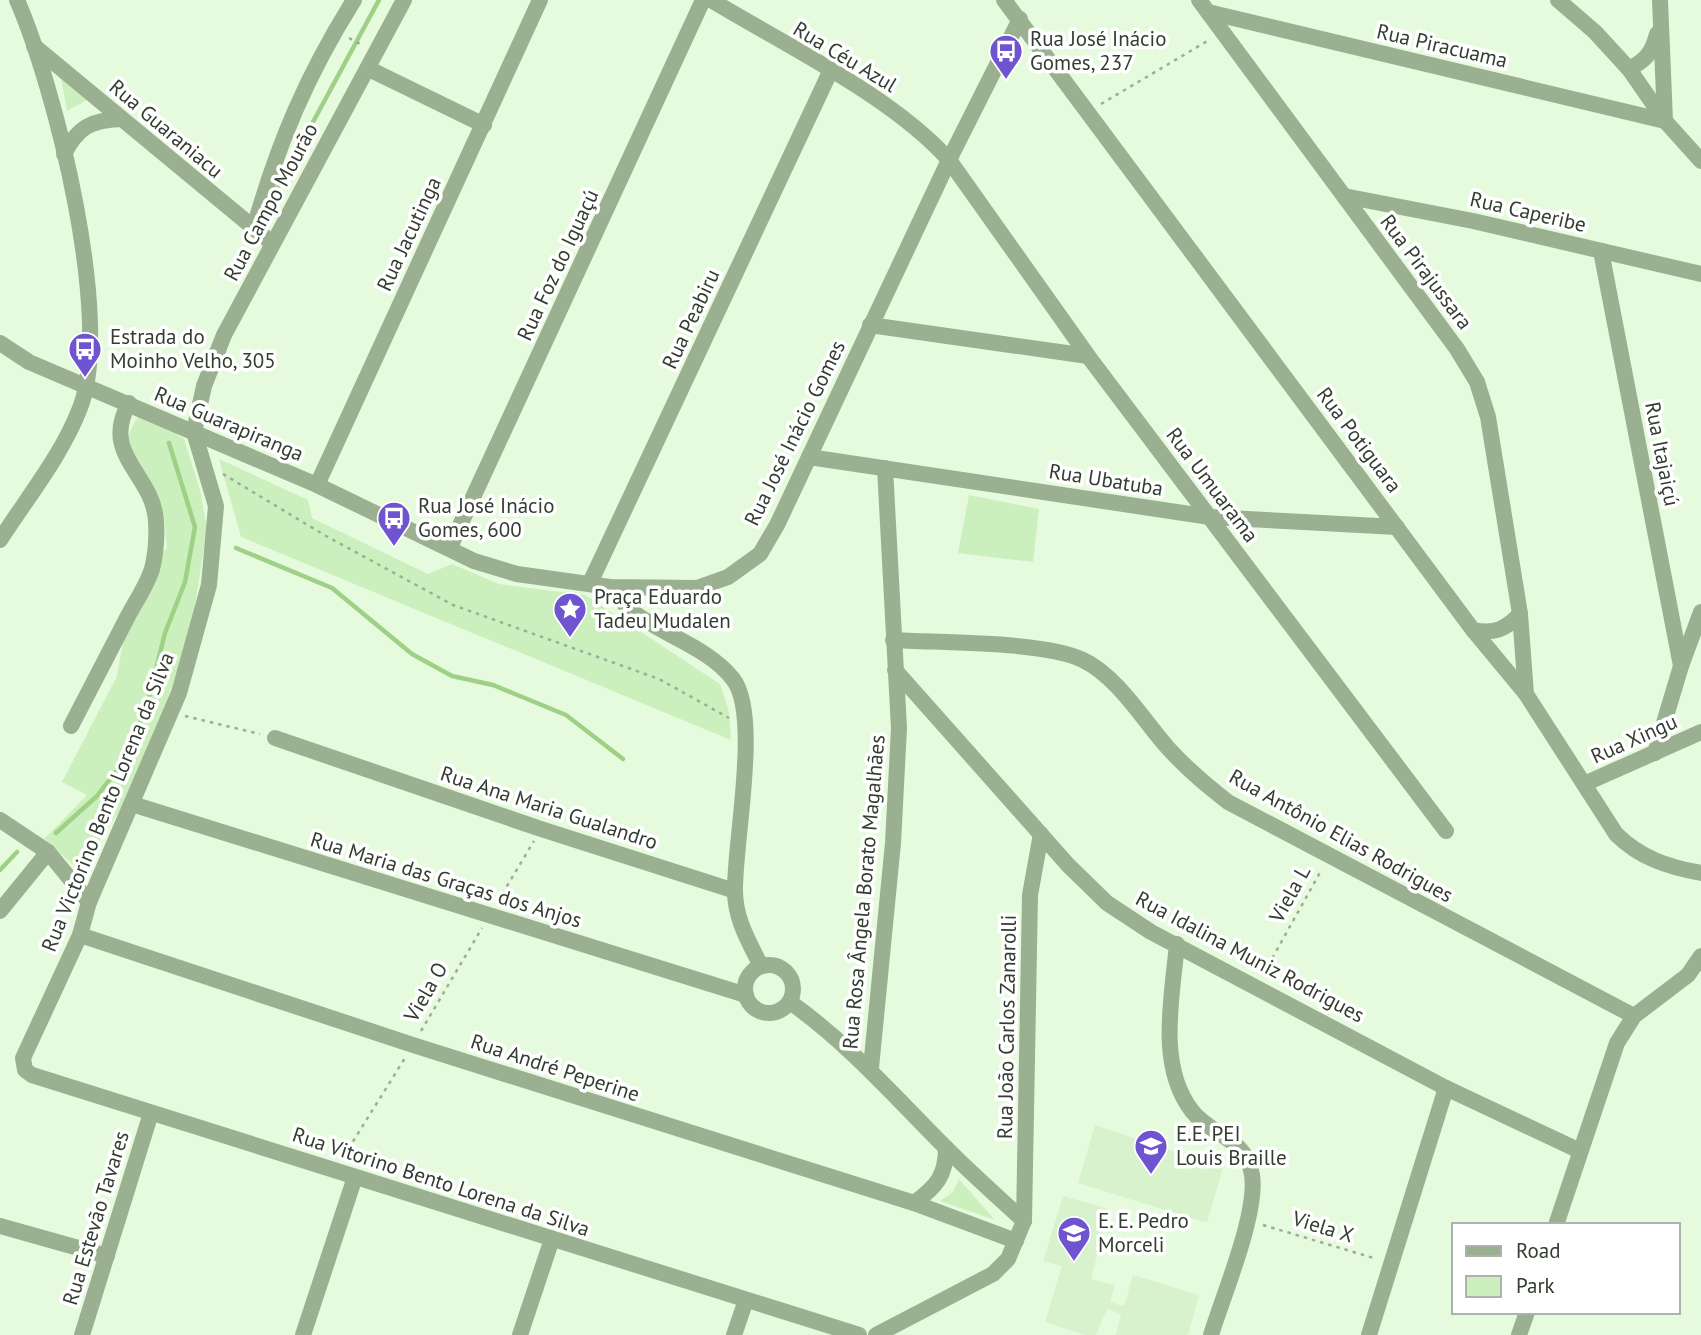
<svg xmlns="http://www.w3.org/2000/svg" width="1701" height="1335" viewBox="0 0 1701 1335" font-family="'PT Sans',sans-serif">
  <style>
    .built { fill: #d8f2cd }
    .green { fill: #ccf0bd }
    .lines { fill: none; stroke-linecap: round; stroke-linejoin: round }
    .stream { stroke: #9ed186; stroke-width: 4.5 }
    .path { stroke: #9dad97; stroke-width: 2.5; stroke-dasharray: 3.5 5; stroke-linecap: butt }
    .minor { stroke: #9ab090; stroke-width: 16 }
    .labels { text-anchor: middle; stroke-width: 7; stroke-linejoin: round; paint-order: stroke }
    .poi-label { font-size: 21px; fill: #343d31; stroke: #fff; text-anchor: start }
    .street-label { font-size: 21px; fill: #343d31; stroke: #fff }
  </style>
  <rect width="100%" height="100%" fill="#e6fbde"/>
  <g class="built">
    <polygon points="1095,1125 1223,1168 1207,1223 1078,1183"/>
    <polygon points="1063,1196 1109,1209 1091,1279 1115,1285 1110,1302 1124,1306 1133,1275 1199,1295 1188,1335 1116,1335 1121,1314 1107,1309 1096,1335 1084,1335 1045,1322 1062,1266 1043,1261"/>
  </g>
  <g class="green">
    <polygon points="60,72 89,99 67,111"/>
    <path d="M 139,416 L 164,425 L 184,439 L 200,490 L 207,528 L 192,626 L 160,723 L 119,812 L 79,870 L 44,839 L 87,795 L 62,782 L 117,676 L 124,637 L 159,556 L 167,548 C 165,535 166,521 162,509 C 152,471 107,459 139,416 Z"/>
    <polygon points="219,459 308,500 312,518 428,574 452,564 499,584 585,595 720,684 729,712 731,740 241,537"/>
    <polygon points="969,495 1039,509 1033,562 958,553"/>
    <polygon points="959,1179 995,1220 940,1201 953,1192"/>
  </g>
  <g class="lines">
    <g class="stream">
      <polyline points="273,196 379,0"/>
      <polyline points="236,548 332,588 412,654 452,676 493,685 566,715 623,759"/>
      <polyline points="56,833 97,796 124,761 146,709 165,633 185,582 195,527 169,443"/>
      <polyline points="0,870 17,852"/>
    </g>
    <g class="path">
      <polyline points="349,38 362,45"/>
      <polyline points="1101,104 1209,40"/>
      <polyline points="223,474 326,536 453,605 659,679 729,718"/>
      <polyline points="185,716 260,734"/>
      <polyline points="498,901 534,841"/>
      <polyline points="1264,973 1322,869"/>
      <polyline points="421,1031 482,928"/>
      <polyline points="344,1156 405,1058"/>
      <polyline points="1263,1225 1377,1259"/>
    </g>
    <g class="minor">
      <path d="M 711,0 C 785,45 892,96 949,160 L 1088,356 L 1446,831"/>
      <path d="M 1004,0 L 1473,630 L 1526,694 L 1616,834 C 1640,858 1668,867 1701,873"/>
      <polyline points="1199,0 1457,349 1477,382 1488,417 1520,614 1526,694"/>
      <polyline points="1558,0 1595,32 1629,69 1665,121 1701,161"/>
      <polyline points="1208,12 1665,121 1660,0"/>
      <polyline points="34,46 272,243"/>
      <polyline points="369,69 484,125"/>
      <path d="M 1629,69 C 1646,60 1652,53 1657,34"/>
      <path d="M 64,154 C 78,127 91,120 121,119"/>
      <polyline points="1344,196 1473,221 1701,274"/>
      <path d="M 254,228 C 278,143 307,75 354,0"/>
      <polyline points="1601,251 1681,666"/>
      <polyline points="870,325 1088,356"/>
      <polyline points="0,343 29,362 317,485 474,561 517,574 610,587 697,588 728,577 760,554 777,525 949,160 1020,19"/>
      <polyline points="194,432 216,506 209,585 179,693 89,902 80,935 23,1058 25,1070 32,1075 859,1335"/>
      <polyline points="194,432 204,386 224,335 404,0"/>
      <polyline points="809,457 1210,517 1397,527"/>
      <polyline points="317,485 540,0"/>
      <path d="M 0,540 C 27,498 62,455 80,408 C 114,320 55,87 17,0"/>
      <polyline points="450,547 703,0"/>
      <polyline points="590,583 830,72"/>
      <path d="M 610,587 C 617,595 623,604 632,611 C 662,635 708,647 733,679 C 761,715 734,844 735,891 C 735,919 749,942 761,966"/>
      <path d="M 1473,630 C 1494,634 1505,630 1520,614"/>
      <path d="M 893,640 C 939,643 1045,641 1083,660 C 1118,677 1143,720 1168,748 C 1187,769 1206,785 1228,802 L 1634,1016"/>
      <polyline points="895,670 1068,865 1107,903 1151,932 1446,1088 1580,1151"/>
      <path d="M 71,726 C 90,689 109,653 128,616 C 136,601 147,585 152,569 C 156,553 157,536 156,521 C 153,473 100,456 129,403"/>
      <polyline points="275,738 541,829 735,891"/>
      <polyline points="1655,753 1681,666 1701,612"/>
      <polyline points="1584,784 1701,732"/>
      <polyline points="132,804 746,995"/>
      <polyline points="0,820 48,852 89,902"/>
      <polyline points="0,911 48,852"/>
      <polyline points="80,935 413,1045 914,1203 1016,1241"/>
      <path d="M 1177,944 C 1172,998 1157,1066 1192,1111 C 1211,1136 1247,1138 1252,1175 C 1258,1213 1223,1296 1211,1335"/>
      <circle cx="769" cy="989" r="24"/>
      <path d="M 790,1002 C 849,1044 895,1097 946,1148 C 971,1173 998,1197 1024,1221"/>
      <polyline points="871,1068 893,843 899,728 885,468"/>
      <path d="M 914,1203 C 936,1187 946,1176 946,1148"/>
      <polyline points="1556,1225 1617,1043 1634,1016 1688,975 1701,956"/>
      <polyline points="0,1226 107,1256"/>
      <polyline points="82,1335 151,1113"/>
      <polyline points="303,1335 355,1177"/>
      <polyline points="520,1335 552,1239"/>
      <polyline points="734,1335 746,1300"/>
      <polyline points="876,1335 993,1274 1008,1259 1024,1221 1030,895 1041,834"/>
      <polyline points="1369,1335 1446,1088"/>
      <polyline points="1519,1335 1527,1312"/>
    </g>
  </g>
  <defs>
    <symbol id="bus-pin" viewBox="-11 -11 22 30"><path d="M0 17L-7.5 6A9.5 9.5 0 1 1 7.5 6Z" fill="#6e55cf" stroke="#fff"/><path d="M-5-6H5V4H4V6H2V4H-2V6H-4V4H-5ZM-3.5-4V0h7V-4ZM-3.5 1.2v1.5H-2V1.2ZM2 1.2v1.5H3.5V1.2Z" fill="#fff"/></symbol>
    <symbol id="sight-pin" viewBox="-11 -11 22 30"><path d="M0 17L-7.5 6A9.5 9.5 0 1 1 7.5 6Z" fill="#6e55cf" stroke="#fff"/><path d="M0-6L1.8-2.2L6-1.7L2.9 1.2L3.7 5.4L0 3.3L-3.7 5.4L-2.9 1.2L-6-1.7L-1.8-2.2Z" fill="#fff"/></symbol>
    <symbol id="school-pin" viewBox="-11 -11 22 30"><path d="M0 17L-7.5 6A9.5 9.5 0 1 1 7.5 6Z" fill="#6e55cf" stroke="#fff"/><path d="M0-5L7-2L0 1L-7-2ZM-4 1L0 2.5L4 1V4Q0 6-4 4Z" fill="#fff"/></symbol>
  </defs>
  <g fill-rule="evenodd">
    <use href="#bus-pin" x="987" y="32" width="38" height="52"/>
    <use href="#bus-pin" x="66" y="330" width="38" height="52"/>
    <use href="#bus-pin" x="375" y="499" width="38" height="52"/>
    <use href="#sight-pin" x="551" y="590" width="38" height="52"/>
    <use href="#school-pin" x="1132" y="1127" width="38" height="52"/>
    <use href="#school-pin" x="1055" y="1214" width="38" height="52"/>
  </g>
  <g class="labels">
    <g class="poi-label">
      <text x="1030" y="46">Rua José Inácio<tspan x="1030" dy="24">Gomes, 237</tspan></text>
      <text x="110" y="344">Estrada do<tspan x="110" dy="24">Moinho Velho, 305</tspan></text>
      <text x="418" y="513">Rua José Inácio<tspan x="418" dy="24">Gomes, 600</tspan></text>
      <text x="594" y="604">Praça Eduardo<tspan x="594" dy="24">Tadeu Mudalen</tspan></text>
      <text x="1176" y="1141">E.E. PEI<tspan x="1176" dy="24">Louis Braille</tspan></text>
      <text x="1098" y="1228">E. E. Pedro<tspan x="1098" dy="24">Morceli</tspan></text>
    </g>
    <g class="street-label">
      <text transform="translate(1442 46) rotate(13)" y="7">Rua Piracuama</text>
      <text transform="translate(845 57) rotate(31)" y="7">Rua Céu Azul</text>
      <text transform="translate(166 129) rotate(40)" y="7">Rua Guaraniacu</text>
      <text transform="translate(271 202) rotate(-62)" y="7">Rua Campo Mourão</text>
      <text transform="translate(1528 212) rotate(13)" y="7">Rua Caperibe</text>
      <text transform="translate(409 234) rotate(-65)" y="7">Rua Jacutinga</text>
      <text transform="translate(558 265) rotate(-65)" y="7">Rua Foz do Iguaçú</text>
      <text transform="translate(1426 272) rotate(53)" y="7">Rua Pirajussara</text>
      <text transform="translate(691 319) rotate(-65)" y="7">Rua Peabiru</text>
      <text transform="translate(229 424) rotate(23)" y="7">Rua Guarapiranga</text>
      <text transform="translate(795 433) rotate(-64)" y="7">Rua José Inácio Gomes</text>
      <text transform="translate(1359 440) rotate(53)" y="7">Rua Potiguara</text>
      <text transform="translate(1662 454) rotate(79)" y="7">Rua Itajaiçú</text>
      <text transform="translate(1106 480) rotate(9)" y="7">Rua Ubatuba</text>
      <text transform="translate(1212 485) rotate(53)" y="7">Rua Umuarama</text>
      <text transform="translate(1634 739) rotate(-24)" y="7">Rua Xingu</text>
      <text transform="translate(108 802) rotate(-68)" y="7">Rua Victorino Bento Lorena da Silva</text>
      <text transform="translate(549 808) rotate(18)" y="7">Rua Ana Maria Gualandro</text>
      <text transform="translate(1341 836) rotate(29)" y="7">Rua Antônio Elias Rodrigues</text>
      <text transform="translate(446 880) rotate(17)" y="7">Rua Maria das Graças dos Anjos</text>
      <text transform="translate(864 892) rotate(-85)" y="7">Rua Rosa Ângela Borato Magalhães</text>
      <text transform="translate(1290 894) rotate(-61)" y="7">Viela L</text>
      <text transform="translate(1250 957) rotate(28)" y="7">Rua Idalina Muniz Rodrigues</text>
      <text transform="translate(426 992) rotate(-60)" y="7">Viela O</text>
      <text transform="translate(1007 1027) rotate(-89)" y="7">Rua João Carlos Zanarolli</text>
      <text transform="translate(555 1068) rotate(18)" y="7">Rua André Peperine</text>
      <text transform="translate(441 1182) rotate(18)" y="7">Rua Vitorino Bento Lorena da Silva</text>
      <text transform="translate(96 1218) rotate(-73)" y="7">Rua Estevão Tavares</text>
      <text transform="translate(1323 1227) rotate(17)" y="7">Viela X</text>
    </g>
  </g>
  <rect x="1452" y="1223" width="228" height="91" fill="#ffffff" stroke="#aeb1ad" stroke-width="2"/>
  <rect x="1466" y="1246" width="35" height="10" fill="#9ab090" stroke="#aeb1ad" stroke-width="2"/>
  <text x="1516" y="1258" font-size="21" fill="#343d31">Road</text>
  <rect x="1466" y="1276" width="35" height="21" fill="#ccf0bd" stroke="#aeb1ad" stroke-width="2"/>
  <text x="1516" y="1293" font-size="21" fill="#343d31">Park</text>
</svg>
